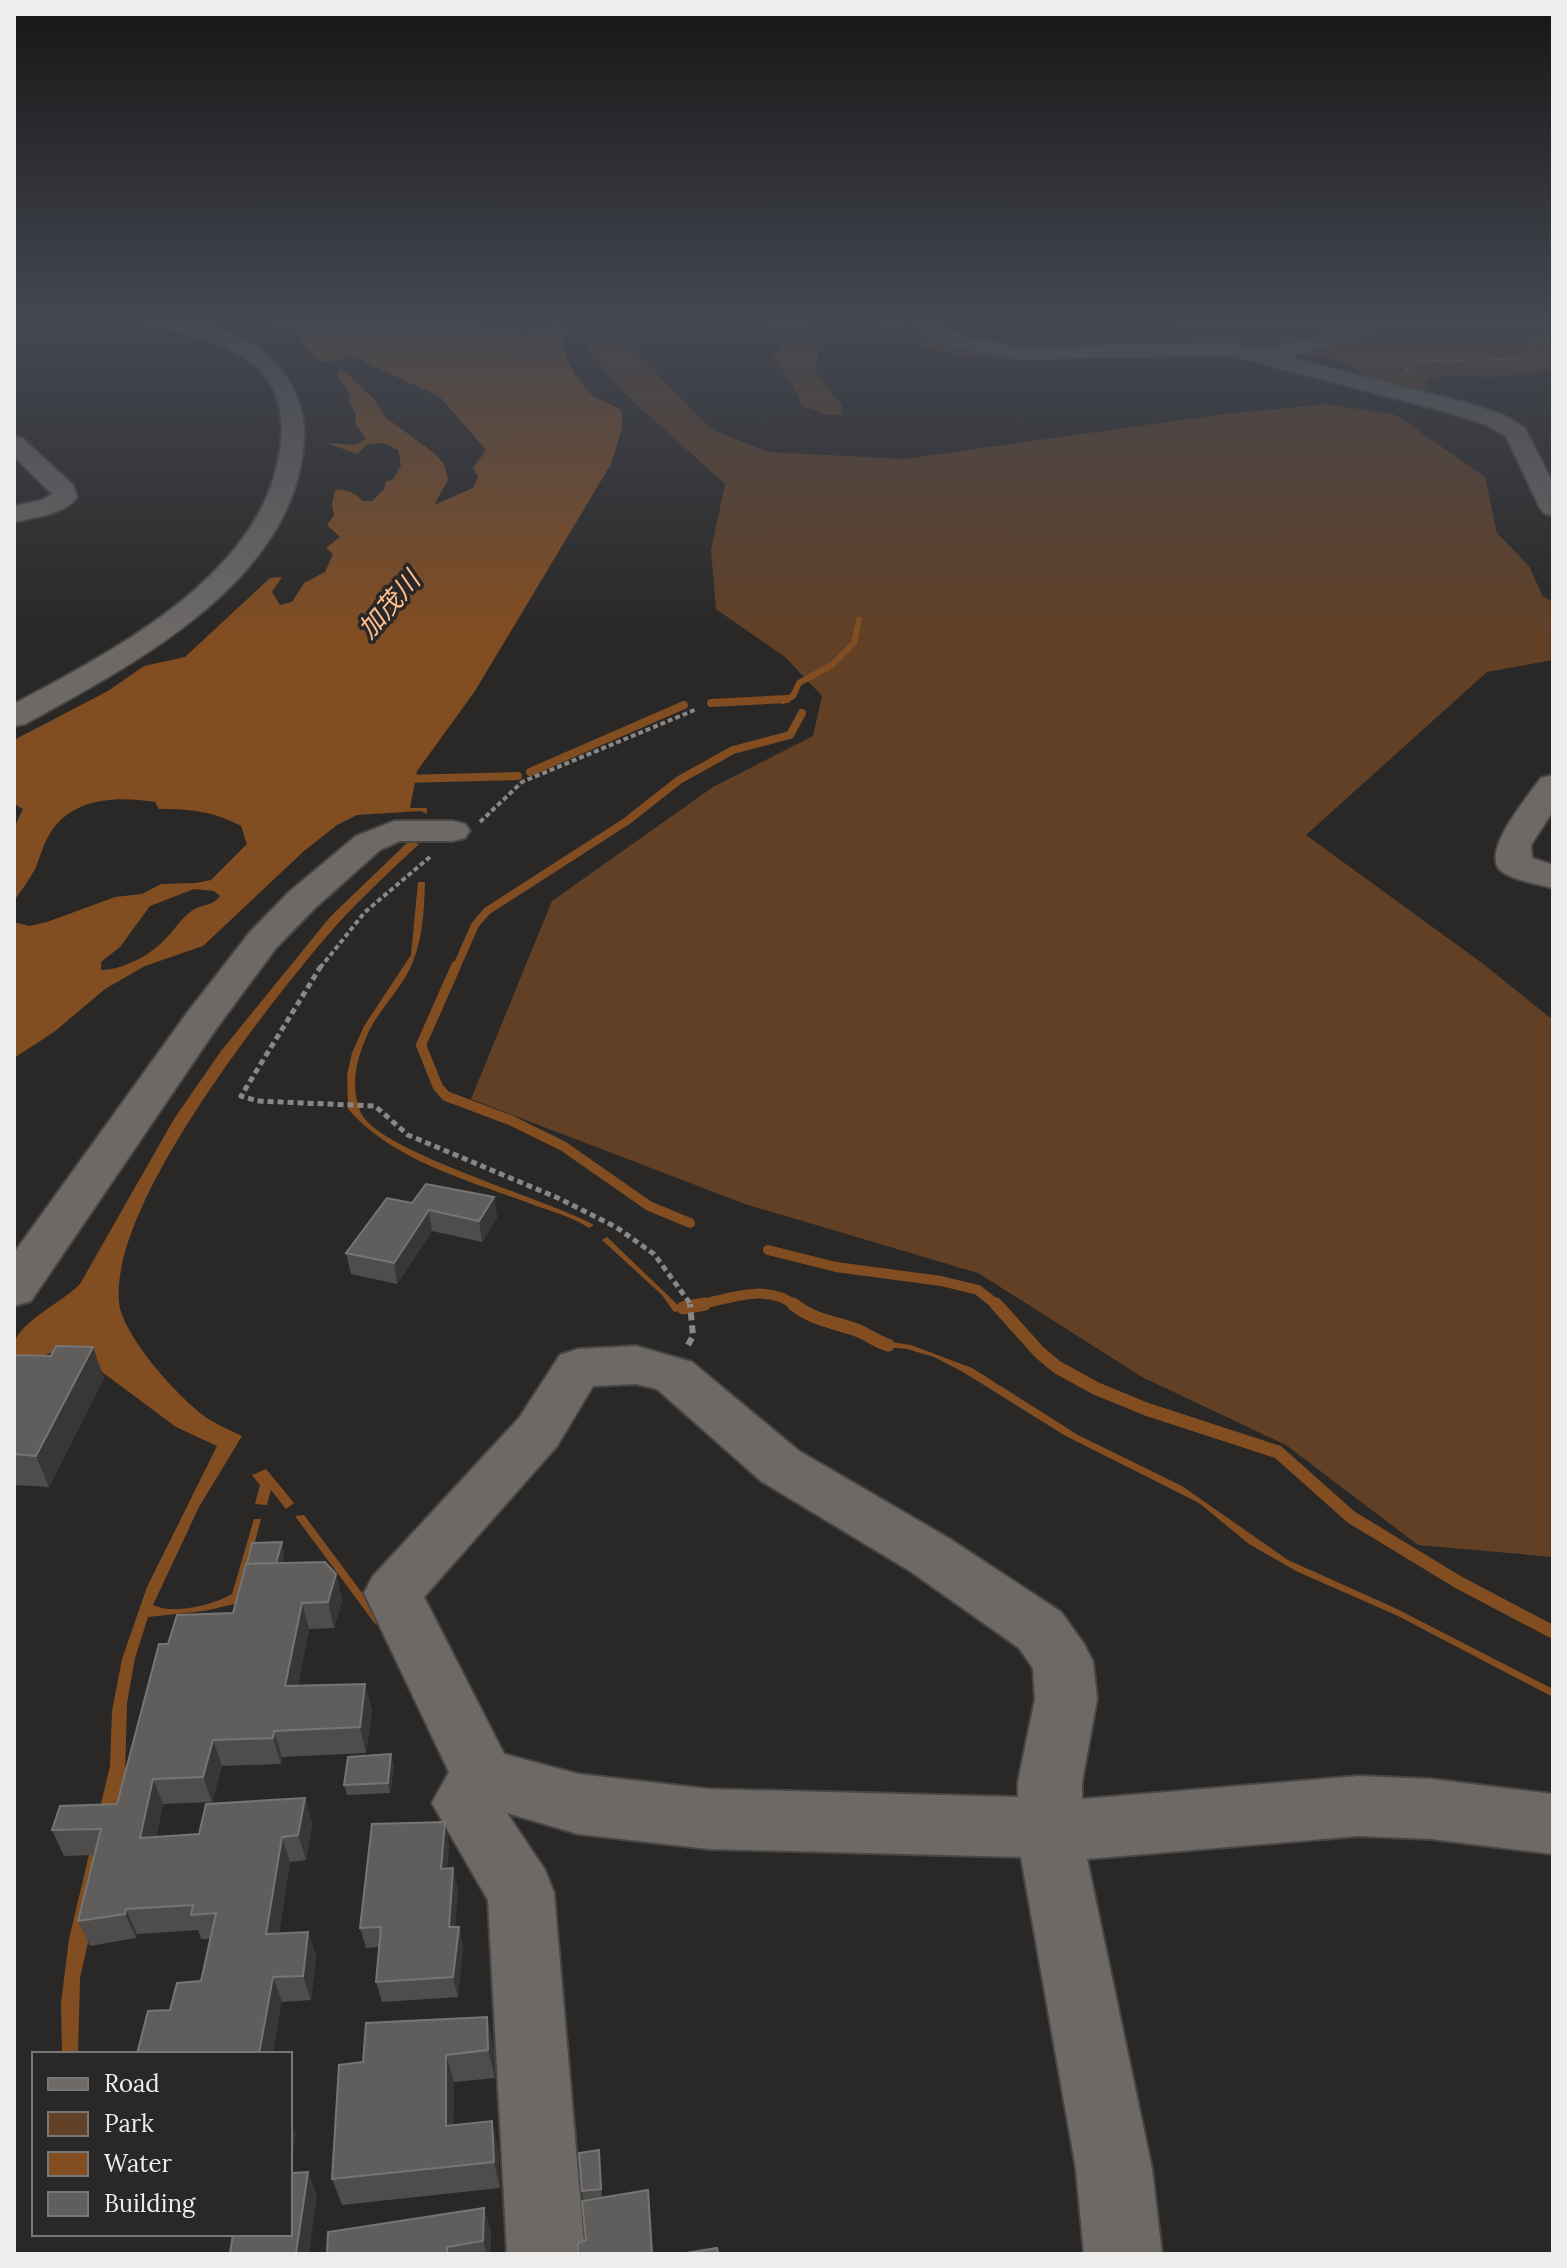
<svg xmlns="http://www.w3.org/2000/svg" width="1567" height="2268" viewBox="0 0 1567 2268" font-family="Lora,'Noto Sans JP',serif">
  <style>
    .green { fill: #614026 }
    .water { fill: #824d21; fill-rule: evenodd }
    .lines { fill: none; stroke-linecap: round; stroke-linejoin: round }
    .stream-far3 { stroke: #824d21; stroke-width: 6 }
    .stream-far2 { stroke: #824d21; stroke-width: 8 }
    .stream-far1 { stroke: #824d21; stroke-width: 10 }
    .stream { stroke: #824d21; stroke-width: 13 }
    .minor-casing { stroke: #484644; stroke-width: 4 }
    .path-far3 { stroke: #898786; stroke-width: 2; stroke-dasharray: 3 2; stroke-linecap: butt }
    .path-far2 { stroke: #898786; stroke-width: 4; stroke-dasharray: 5 3; stroke-linecap: butt }
    .path-far1 { stroke: #898786; stroke-width: 5; stroke-dasharray: 6 4; stroke-linecap: butt }
    .path { stroke: #898786; stroke-width: 6; stroke-dasharray: 8 5; stroke-linecap: butt }
    .minor { fill: #6c6967; fill-rule: evenodd }
    .wall { fill: #4f4d4b }
    .shaded-wall { fill: #393735 }
    .building { fill: #605e5c; stroke: #777573; stroke-width: 2 }
    .labels { text-anchor: middle; stroke-width: 7; stroke-linejoin: round; paint-order: stroke }
    .far-water-label { font-size: 26px; font-style: italic; fill: #ffbf8e; stroke: #2a2826 }
  </style>
  <rect width="100%" height="100%" fill="#2a2826"/>
  <g class="green">
    <polygon points="747,320 809,320 810,326 802,330 819,348 816,373 842,406 842,415 829,415 802,406 793,385 773,358 783,342 777,333"/>
    <path d="M 864,320 L 905,320 L 907,325 L 963,349 L 1032,357 L 1021,361 C 955,356 921,354 864,320 Z"/>
    <polygon points="1172,320 1362,320 1337,334 1263,353 1195,343 1172,332"/>
    <path d="M 1394,320 L 1553,320 L 1553,370 L 1494,377 L 1443,376 L 1425,381 L 1428,392 C 1390,397 1357,364 1321,356 C 1306,352 1293,361 1278,357 L 1297,349 L 1342,342 Z"/>
    <polygon points="601,323 615,330 710,429 769,452 904,459 1217,415 1327,404 1396,415 1485,477 1497,533 1529,566 1543,597 1553,601 1553,660 1487,672 1306,835 1482,963 1553,1020 1553,1557 1418,1545 1286,1445 1142,1377 978,1273 745,1204 471,1099 552,901 713,787 813,736 822,696 785,657 716,609 711,550 725,484 625,394 586,348 587,332"/>
  </g>
  <g class="water">
    <path d="M 236,320 L 379,320 L 411,325 L 423,322 L 415,320 C 428,320 441,319 453,320 C 484,322 513,338 546,329 L 551,320 L 562,320 L 567,330 L 562,347 L 574,374 L 593,396 L 622,410 L 622,428 L 611,464 L 475,691 L 417,771 L 410,808 L 427,808 L 427,814 L 421,811 L 357,815 L 337,825 L 304,851 L 203,946 L 145,966 L 105,989 L 54,1032 L 14,1058 L 14,922 L 29,926 L 47,922 L 115,897 L 142,894 L 161,884 L 196,883 L 211,880 L 247,844 L 241,826 C 213,811 190,809 159,809 L 155,802 C 117,796 71,797 49,835 C 43,845 40,858 35,869 C 29,880 21,891 14,901 L 14,828 L 23,809 L 16,805 L 14,740 L 108,691 L 144,666 L 185,657 L 270,578 L 282,577 L 272,592 L 280,605 L 292,602 L 304,583 L 325,572 L 333,554 L 326,548 L 340,537 L 327,525 L 334,515 L 332,505 L 335,490 C 343,488 358,494 362,501 L 372,501 L 384,489 L 386,482 L 394,478 L 401,465 L 398,450 L 383,443 L 367,444 L 358,454 L 326,443 L 355,445 L 366,439 L 355,423 L 356,414 L 349,402 L 351,395 L 337,376 L 339,370 L 345,371 L 374,399 L 385,417 L 434,453 L 444,464 L 448,480 L 434,505 L 473,488 L 478,477 L 473,468 L 486,450 L 440,397 L 354,357 C 333,356 327,373 308,350 C 303,344 299,342 298,334 L 264,324 ZM 194,889 L 214,891 L 220,896 C 213,906 203,904 193,910 C 182,917 176,928 167,937 C 153,954 123,970 101,970 L 101,962 L 120,947 L 150,906 Z"/>
    <path d="M 409,841 L 419,844 C 386,875 351,907 321,943 C 260,1016 110,1206 119,1302 C 122,1336 182,1402 210,1420 C 220,1426 232,1431 242,1436 L 199,1507 L 153,1605 C 173,1615 213,1605 232,1594 L 254,1519 L 261,1519 L 239,1603 L 204,1611 L 148,1617 L 135,1658 L 127,1703 L 125,1777 L 80,1978 L 78,2054 L 62,2054 L 61,2003 L 69,1939 L 110,1766 L 112,1711 L 122,1659 L 147,1587 L 217,1446 L 176,1427 L 94,1366 L 61,1350 L 47,1354 L 47,1359 L 14,1378 C 14,1368 12,1356 14,1345 C 18,1322 63,1302 80,1284 L 174,1119 L 221,1051 L 330,917 Z"/>
    <path d="M 418,882 L 425,882 C 424,916 422,952 403,981 C 392,998 378,1013 369,1031 C 357,1057 349,1085 361,1113 C 379,1152 550,1200 594,1225 L 589,1228 C 571,1216 546,1210 526,1202 C 466,1180 391,1159 348,1109 L 347,1075 L 352,1053 L 364,1026 L 411,955 Z"/>
    <polygon points="607,1237 679,1306 694,1302 697,1307 674,1312 662,1295 602,1240"/>
    <polygon points="878,1340 911,1345 972,1368 1078,1435 1182,1486 1288,1560 1395,1608 1553,1689 1553,1697 1398,1616 1296,1571 1249,1544 1199,1503 1064,1435 963,1372 934,1357 907,1349 878,1346"/>
    <polygon points="266,1469 294,1503 286,1509 271,1490 267,1505 255,1504 260,1485 252,1475"/>
    <polygon points="304,1515 383,1621 376,1625 295,1516"/>
  </g>
  <g class="lines">
    <polyline class="stream-far3" points="783,701 793,696 799,683 832,665 854,643 859,620"/>
    <g class="stream-far2">
      <polyline points="711,703 787,699"/>
      <polyline points="530,772 684,705"/>
      <polyline points="404,779 518,776"/>
      <polyline points="456,968 475,925 487,911 627,821 679,780 733,750 790,735 802,713"/>
    </g>
    <g class="stream-far1">
      <polyline points="456,966 421,1045 438,1087 446,1096 510,1120 563,1146 649,1206 690,1223"/>
      <polyline points="768,1250 836,1267 941,1281 978,1290 998,1306"/>
      <path d="M 694,1306 C 728,1299 767,1282 796,1306"/>
    </g>
    <g class="stream">
      <path d="M 793,1304 C 816,1322 833,1321 859,1331 C 869,1335 877,1342 888,1345"/>
      <polyline points="996,1304 1039,1352 1057,1367 1095,1388 1146,1409 1278,1452 1351,1517 1458,1582 1553,1632"/>
      <polyline points="683,1308 705,1304"/>
    </g>
    <defs>
      <g id="minor">
        <path d="M 144,320 C 198,318 258,330 288,380 C 307,411 307,438 299,473 C 270,594 126,668 25,724 L 14,726 L 14,704 C 116,649 269,572 281,442 C 290,353 213,340 147,324 Z"/>
        <polygon points="911,320 931,320 964,337 1016,347 1230,343 1263,351 1330,333 1362,320 1388,320 1385,324 1344,341 1287,357 1463,402 1501,414 1524,427 1553,483 1553,516 1544,513 1540,508 1506,436 1485,424 1447,412 1230,355 1016,359 951,346 921,332"/>
        <path d="M 14,436 L 22,438 L 73,485 L 77,497 C 64,515 35,517 14,522 L 14,506 L 42,500 L 52,494 L 14,456 Z"/>
        <path d="M 1553,775 L 1553,811 L 1531,845 L 1532,858 L 1553,865 L 1553,888 C 1538,884 1511,880 1500,870 C 1481,851 1529,795 1541,778 Z"/>
        <polygon points="394,821 453,821 465,824 470,831 465,838 453,841 400,841 380,850 315,908 276,948 216,1029 31,1301 14,1306 14,1253 187,1013 250,932 289,892 356,836"/>
        <path d="M 636,1346 L 692,1362 L 799,1451 L 950,1539 L 1061,1612 L 1084,1644 L 1093,1662 L 1097,1699 L 1082,1782 L 1082,1799 L 1359,1776 L 1431,1779 L 1553,1794 L 1553,1854 L 1431,1839 L 1359,1836 L 1087,1859 L 1152,2169 L 1162,2254 L 1084,2254 L 1076,2169 L 1021,1857 L 709,1849 L 578,1834 L 507,1813 L 545,1870 L 554,1893 L 585,2254 L 507,2254 L 488,1900 L 432,1803 L 449,1772 L 364,1593 L 373,1576 L 519,1418 L 560,1355 L 578,1349 ZM 636,1384 L 657,1389 L 761,1481 L 910,1571 L 1019,1648 L 1033,1668 L 1035,1699 L 1018,1782 L 1018,1797 L 709,1789 L 578,1774 L 504,1754 L 424,1597 L 557,1446 L 593,1386 Z"/>
      </g>
    </defs>
    <use href="#minor" class="minor-casing"/>
    <polyline class="path-far3" points="1407,371 1410,363 1424,361 1517,359 1530,352 1531,344 1553,339"/>
    <g class="path-far2">
      <polyline points="480,822 522,782 697,709"/>
      <polyline points="320,968 365,912 431,856"/>
    </g>
    <polyline class="path-far1" points="321,966 241,1096 257,1101 375,1106 408,1135 558,1198 616,1227 654,1254 692,1306"/>
    <polyline class="path" points="688,1345 693,1336 690,1304"/>
    <use href="#minor" class="minor"/>
  </g>
  <g class="wall">
    <polygon points="494,1197 497,1218 482,1242 432,1231 397,1284 351,1274 346,1253 412,1203"/>
    <polygon points="14,1355 104,1378 49,1487 14,1485"/>
    <polygon points="284,1552 282,1563 336,1574 342,1600 334,1628 309,1629 298,1686 372,1710 366,1753 282,1757 281,1764 222,1766 212,1802 163,1804 156,1837 199,1834 305,1798 312,1824 306,1860 290,1862 279,1933 308,1932 316,1957 311,2000 170,2010 201,1981 210,1939 201,1939 198,1930 137,1934 136,1938 90,1946 78,1921 94,1855 64,1856 52,1830 117,1804 168,1644 233,1613"/>
    <polygon points="394,1765 390,1793 347,1795 344,1785"/>
    <polygon points="449,1843 447,1869 458,1889 455,1927 459,1927 463,1947 458,1997 382,2002 376,1982 379,1947 366,1948 360,1928"/>
    <polygon points="487,2017 493,2045 495,2078 454,2082 453,2125 498,2147 500,2188 342,2205 332,2179 363,2062"/>
    <polygon points="599,2150 602,2197 583,2200 582,2191"/>
    <polygon points="484,2208 491,2233 490,2254 327,2254"/>
  </g>
  <g class="shaded-wall">
    <polygon points="494,1197 497,1218 482,1242 479,1221"/>
    <polygon points="429,1210 432,1231 397,1284 394,1263"/>
    <polygon points="93,1347 104,1378 49,1487 36,1456"/>
    <polygon points="282,1542 284,1552 277,1581 274,1570"/>
    <polygon points="336,1574 342,1600 334,1628 328,1602"/>
    <polygon points="302,1603 309,1629 293,1712 285,1686"/>
    <polygon points="365,1684 372,1710 366,1753 360,1727"/>
    <polygon points="274,1731 282,1757 281,1764 273,1738"/>
    <polygon points="213,1740 222,1766 212,1802 203,1777"/>
    <polygon points="391,1754 394,1765 390,1793 388,1783"/>
    <polygon points="153,1779 163,1804 151,1863 140,1838"/>
    <polygon points="305,1798 312,1824 306,1860 298,1835"/>
    <polygon points="445,1822 449,1843 445,1889 441,1869"/>
    <polygon points="282,1837 290,1862 275,1959 266,1934"/>
    <polygon points="453,1868 458,1889 454,1947 449,1927"/>
    <polygon points="126,1909 137,1934 136,1938 125,1914"/>
    <polygon points="459,1927 463,1947 458,1997 453,1977"/>
    <polygon points="308,1932 316,1957 311,2000 303,1976"/>
    <polygon points="273,1977 282,2001 273,2054 259,2054"/>
    <polygon points="487,2017 493,2045 495,2078 488,2050"/>
    <polygon points="446,2055 454,2082 453,2152 446,2126"/>
    <polygon points="290,2119 296,2133 290,2180"/>
    <polygon points="492,2121 498,2147 500,2188 494,2162"/>
    <polygon points="308,2172 317,2195 309,2254 297,2254"/>
    <polygon points="484,2208 491,2233 490,2254 487,2254 483,2241"/>
  </g>
  <g class="building">
    <polygon points="426,1184 494,1197 479,1221 429,1210 394,1263 346,1253 387,1198 412,1203"/>
    <polygon points="56,1346 93,1347 36,1456 14,1454 14,1355 51,1356"/>
    <polygon points="282,1542 276,1563 247,1564 252,1543"/>
    <polygon points="325,1562 336,1574 328,1602 302,1603 285,1686 365,1684 360,1727 274,1731 273,1738 213,1740 203,1777 153,1779 140,1838 199,1834 206,1804 305,1798 298,1835 282,1837 266,1934 308,1932 303,1976 273,1977 259,2054 137,2054 148,2011 170,2010 177,1983 201,1981 216,1913 191,1915 193,1905 126,1909 125,1914 78,1921 101,1829 52,1830 60,1806 117,1804 159,1644 168,1644 177,1615 233,1613 246,1564"/>
    <polygon points="391,1754 388,1783 344,1785 348,1757"/>
    <polygon points="445,1822 441,1869 453,1868 449,1927 459,1927 453,1977 376,1982 381,1927 360,1928 372,1824"/>
    <polygon points="487,2017 488,2050 446,2055 446,2126 492,2121 494,2162 332,2179 339,2065 363,2062 366,2023"/>
    <polygon points="599,2150 601,2189 582,2191 579,2153"/>
    <polygon points="308,2172 296,2253 230,2254 233,2234 290,2234 290,2173"/>
    <polygon points="648,2190 652,2254 578,2254 578,2243 586,2240 582,2201"/>
    <polygon points="484,2208 483,2241 447,2247 447,2254 327,2254 328,2232"/>
    <polygon points="717,2248 718,2254 680,2254"/>
  </g>
  <linearGradient id="sky" x2="0" y2="1"><stop stop-color="#171615"/><stop offset="0.5" stop-color="#444852"/><stop offset="1" stop-color="#444852" stop-opacity="0"/></linearGradient>
  <rect width="1567" height="637" fill="url(#sky)"/>
  <g class="labels">
    <g class="far-water-label">
      <text transform="translate(389 605) rotate(-49)" y="9">加茂川</text>
    </g>
  </g>
  <rect width="1567" height="2268" fill="none" stroke="#efedec" stroke-width="32"/>
  <rect x="32" y="2052" width="260" height="184" fill="#2a2826" stroke="#797775" stroke-width="2"/>
  <rect x="48" y="2078" width="40" height="12" fill="#6c6967" stroke="#797775" stroke-width="2"/>
  <text x="104" y="2092" font-size="24" fill="#efedec">Road</text>
  <rect x="48" y="2112" width="40" height="24" fill="#614026" stroke="#797775" stroke-width="2"/>
  <text x="104" y="2132" font-size="24" fill="#efedec">Park</text>
  <rect x="48" y="2152" width="40" height="24" fill="#824d21" stroke="#797775" stroke-width="2"/>
  <text x="104" y="2172" font-size="24" fill="#efedec">Water</text>
  <rect x="48" y="2192" width="40" height="24" fill="#605e5c" stroke="#797775" stroke-width="2"/>
  <text x="104" y="2212" font-size="24" fill="#efedec">Building</text>
</svg>
